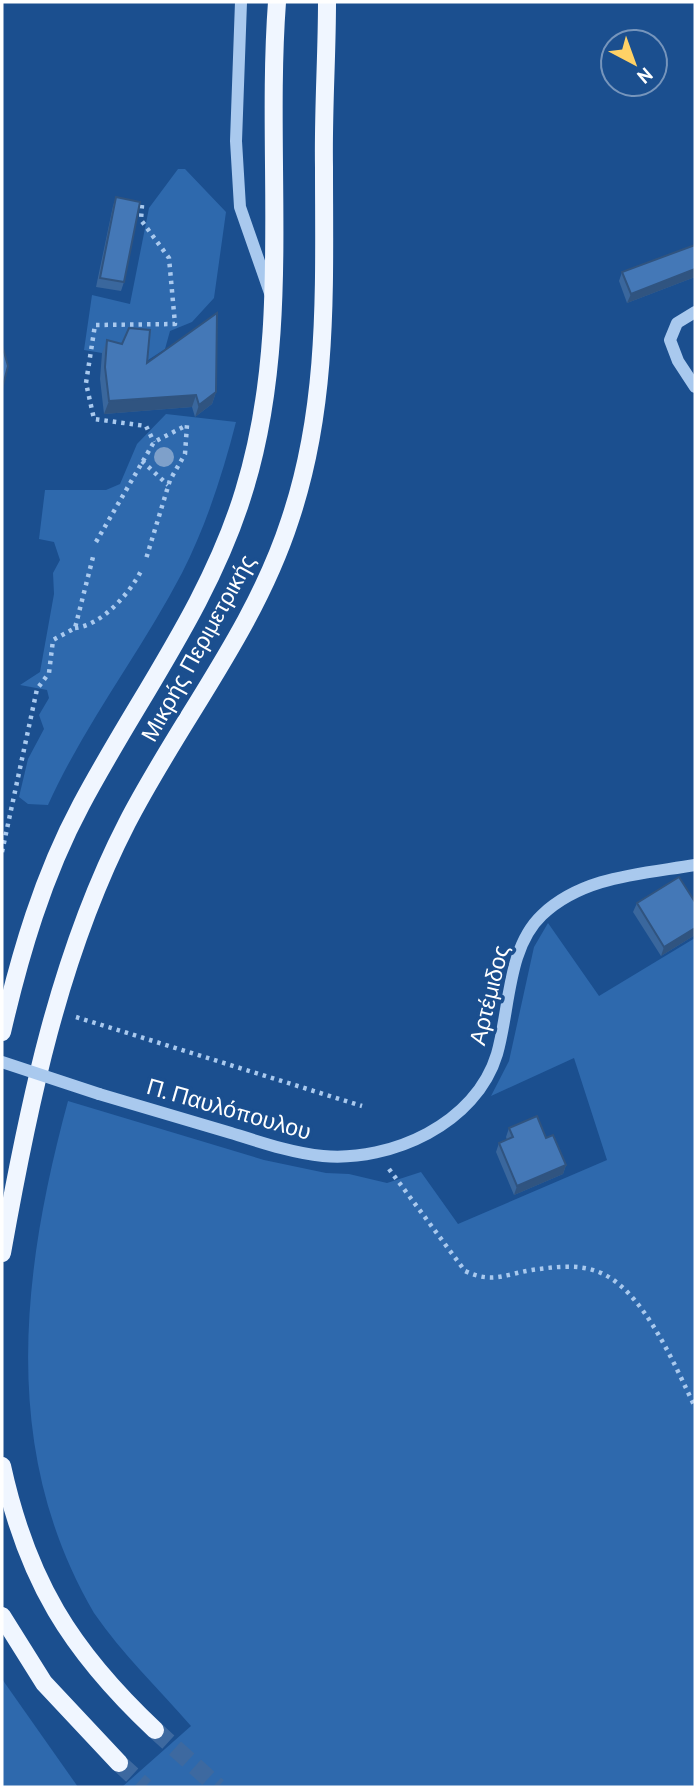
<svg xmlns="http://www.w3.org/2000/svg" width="697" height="1789" viewBox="0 0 697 1789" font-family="'PT Sans',sans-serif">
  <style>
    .green { fill: #2e69ad }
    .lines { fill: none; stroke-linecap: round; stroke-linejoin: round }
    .major-tunnel { stroke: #3d69a0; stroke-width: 18; stroke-dasharray: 18 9; stroke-linecap: butt }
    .path { stroke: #a9c9ee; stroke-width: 4.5; stroke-dasharray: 3.5 5; stroke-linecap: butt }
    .minor { stroke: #a9c9ee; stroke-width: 12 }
    .major { stroke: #f0f6ff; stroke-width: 18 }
    .minor-bridge { stroke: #a9c9ee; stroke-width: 12 }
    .tree { fill: #7ea0ca }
    .wall { fill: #3a679d }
    .shaded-wall { fill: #305480 }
    .building { fill: #4478b7; stroke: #305480; stroke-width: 2 }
    .labels { text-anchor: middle; stroke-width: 7; stroke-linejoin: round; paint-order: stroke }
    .street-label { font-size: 23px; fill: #fff; stroke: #1b4f8f }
  </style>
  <rect width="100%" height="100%" fill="#1b4f8f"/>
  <g class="green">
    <polygon points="178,169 185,169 226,212 214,298 192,322 170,331 165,349 148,360 145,352 126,345 108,354 84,350 92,295 130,304 149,208"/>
    <path d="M 166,414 L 236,422 C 223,473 206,526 182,573 C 141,652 85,723 48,805 L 28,804 L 19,797 L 28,759 L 44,729 L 39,715 L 49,698 L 47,690 L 20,685 L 40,672 L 54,594 L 53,573 L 60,560 L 54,542 L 39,539 L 45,490 L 106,490 L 120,484 L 137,444 Z"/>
    <path d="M 548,923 L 599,996 L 695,938 L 695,1787 L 122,1787 L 191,1726 C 159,1689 122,1654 94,1613 C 0,1452 21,1275 68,1101 L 264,1160 L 326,1173 L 349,1174 L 387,1183 L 421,1172 L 458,1224 L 607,1160 L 574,1058 L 491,1096 L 509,1061 L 534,947 Z"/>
    <polygon points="2,1679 78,1787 2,1787"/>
  </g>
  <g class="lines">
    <g class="major-tunnel">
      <polyline points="155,1730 218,1787"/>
      <polyline points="119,1763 145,1787"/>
    </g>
    <g class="path">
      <polyline points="142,205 141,220 169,258 175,324 95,325 86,383 94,419 146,426 154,442"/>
      <polyline points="142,461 168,485"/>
      <polyline points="96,542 154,442 187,425 185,454 170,480 146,559"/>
      <path d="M 75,628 C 102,625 129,594 141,571"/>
      <polyline points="2,852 37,689 49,673 53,640 75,628 94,553"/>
      <polyline points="76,1017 362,1106"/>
      <path d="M 389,1169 L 465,1271 C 492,1284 506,1274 532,1270 C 553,1267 577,1264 596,1271 C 642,1286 675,1366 695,1407"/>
    </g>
    <g class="minor">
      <polyline points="241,2 236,141 240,207 270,293"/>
      <polyline points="695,312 677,323 670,340 678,361 695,387"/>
      <path d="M 99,1094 C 143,1107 187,1120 231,1133 C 260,1142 292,1153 323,1156 C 391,1162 476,1124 497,1054 C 510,1009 507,948 542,915 C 583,876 642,874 695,865"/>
    </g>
    <g class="major">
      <path d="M 2,1032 C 20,954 43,876 81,805 C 136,701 210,604 244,491 C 293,333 265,164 277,2"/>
      <path d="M 2,1253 C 28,1107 59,955 127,823 C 180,720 254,631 290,520 C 329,404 324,288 324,167 C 323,112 327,57 327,2"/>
      <path d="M 2,1466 C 27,1580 70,1650 155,1730"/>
      <polyline points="2,1616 44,1683 119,1763"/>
    </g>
    <polyline class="minor-bridge" points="2,1062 99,1094"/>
  </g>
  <circle class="tree" cx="164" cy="457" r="10"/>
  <g class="wall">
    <polygon points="116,197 124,282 121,291 96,287 113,206"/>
    <polygon points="695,245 695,277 627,303 619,281 622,272"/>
    <polygon points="107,340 147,363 216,392 212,404 195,417 192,407 104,414 100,379 102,353"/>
    <polygon points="695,902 695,935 661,956 633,912 637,903"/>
    <polygon points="509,1128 546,1138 566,1165 563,1174 514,1195 496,1152 499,1143 507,1140 506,1137"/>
  </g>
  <g class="shaded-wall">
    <polygon points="695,269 695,277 627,303 631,294"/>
    <polygon points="216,392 212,404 195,417 199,405"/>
    <polygon points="196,395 192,407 104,414 109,401"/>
    <polygon points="695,928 695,935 661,956 664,947"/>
    <polygon points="566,1165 563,1174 514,1195 517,1186"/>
  </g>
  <g class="building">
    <polygon points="116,197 140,202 124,282 100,278"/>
    <polygon points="695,245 695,269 631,294 622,272"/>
    <polygon points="217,313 216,392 199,405 196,395 109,401 105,367 107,340 122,344 129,328 150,330 147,363"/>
    <polygon points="2,345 8,366 2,389"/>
    <polygon points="679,877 695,902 695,928 664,947 637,903"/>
    <polygon points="537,1116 546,1138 553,1135 566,1165 517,1186 499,1143 513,1137 509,1128"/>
  </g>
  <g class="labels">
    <g class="street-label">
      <text transform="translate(198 648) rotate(-61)" y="8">Μικρής Περιμετρικής</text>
      <text transform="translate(489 995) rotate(-76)" y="8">Αρτέμιδος</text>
      <text transform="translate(229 1109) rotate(16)" y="8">Π. Παυλόπουλου</text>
    </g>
  </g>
  <rect width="697" height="1789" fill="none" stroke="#ffffff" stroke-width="7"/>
  <g transform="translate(634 63) rotate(139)"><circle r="33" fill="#1b4f8f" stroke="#7695bc" stroke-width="2"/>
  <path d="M0-5L12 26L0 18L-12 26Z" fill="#ffd166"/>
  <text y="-10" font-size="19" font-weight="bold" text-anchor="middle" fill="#ffffff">N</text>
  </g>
</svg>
